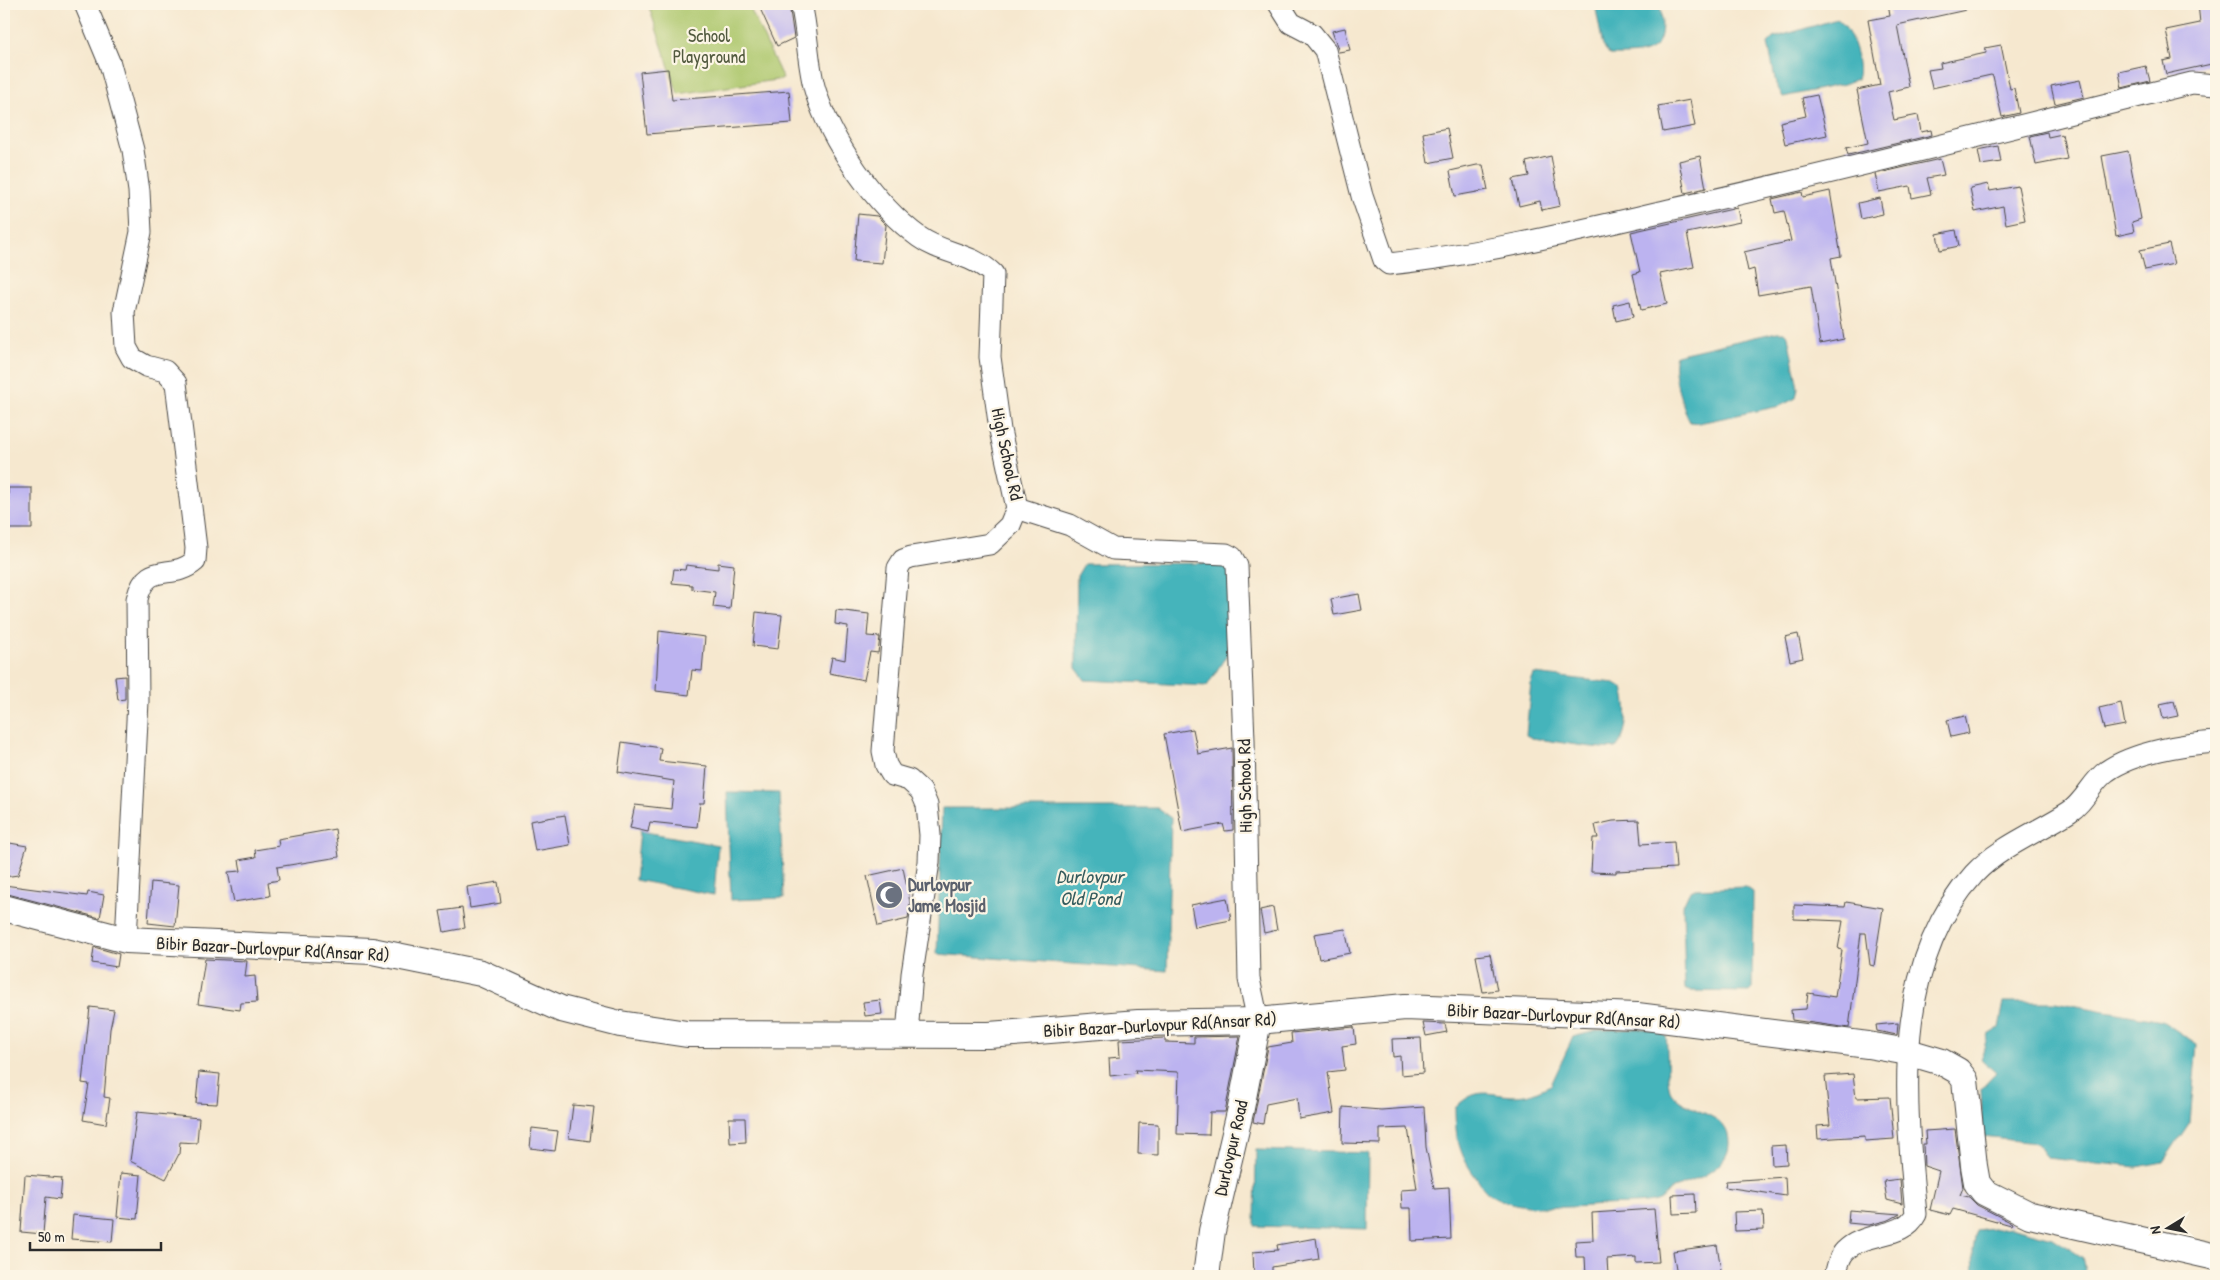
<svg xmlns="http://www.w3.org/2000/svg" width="2220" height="1280" viewBox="0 0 2220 1280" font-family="'Patrick Hand',sans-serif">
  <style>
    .green { fill: #aec86e; stroke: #6c7a4c }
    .water { fill: #44b4bb; stroke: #387073 }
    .building { fill: #bcb3f0 }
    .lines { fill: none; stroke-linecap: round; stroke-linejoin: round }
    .minor-casing { stroke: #494744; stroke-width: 23 }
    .tertiary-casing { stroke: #494744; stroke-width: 28 }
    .minor { stroke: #fff; stroke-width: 21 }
    .tertiary { stroke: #fff; stroke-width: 26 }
    .labels { text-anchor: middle; stroke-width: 4.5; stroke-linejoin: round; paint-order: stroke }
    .park-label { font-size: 18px; fill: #525a3f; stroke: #fcf5e5 }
    .street-label { font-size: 18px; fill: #2b2b2b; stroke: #fcf5e5 }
    .worship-label { font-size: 18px; font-weight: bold; fill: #5b616d; stroke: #fcf5e5; text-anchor: start }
    .water-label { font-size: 19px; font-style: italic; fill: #345b5d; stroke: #fcf5e5 }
  </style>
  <rect width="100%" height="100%" fill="#fcf5e5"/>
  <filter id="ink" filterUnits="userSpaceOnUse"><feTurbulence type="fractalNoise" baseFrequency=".02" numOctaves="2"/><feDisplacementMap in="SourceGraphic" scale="10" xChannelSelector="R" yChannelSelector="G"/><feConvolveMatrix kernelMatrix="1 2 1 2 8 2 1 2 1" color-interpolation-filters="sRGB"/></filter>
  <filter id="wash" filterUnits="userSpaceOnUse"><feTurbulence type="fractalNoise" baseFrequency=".0096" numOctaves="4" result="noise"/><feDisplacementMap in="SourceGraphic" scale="20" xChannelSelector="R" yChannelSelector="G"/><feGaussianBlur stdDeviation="1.12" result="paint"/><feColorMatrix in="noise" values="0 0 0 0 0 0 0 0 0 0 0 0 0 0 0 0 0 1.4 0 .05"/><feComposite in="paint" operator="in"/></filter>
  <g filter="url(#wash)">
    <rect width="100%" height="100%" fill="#f6e8cf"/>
    <polygon class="green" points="648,4 748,4 783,79 678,94"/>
    <g class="water">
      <path d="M 1595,4 L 1660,4 C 1667,50 1655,56 1610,55 L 1603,46 Z"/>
      <path d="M 1837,19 C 1850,26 1863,66 1857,79 L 1844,84 L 1783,97 L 1776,84 L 1768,43 L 1773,38 Z"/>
      <path d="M 1777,332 L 1784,332 L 1788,336 L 1798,388 L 1796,398 L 1780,406 L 1699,423 L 1690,422 C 1682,407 1671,371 1676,355 Z"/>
      <polygon points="1226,563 1230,574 1228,653 1207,686 1085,680 1076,668 1077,576 1084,564"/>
      <path d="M 1534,674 L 1615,683 L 1623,688 C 1628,706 1629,733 1616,748 C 1608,751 1546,740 1532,738 L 1526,735 L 1531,682 Z"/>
      <polygon points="727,792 779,793 784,898 731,900"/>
      <polygon points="942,808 1157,808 1171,818 1167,971 937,954"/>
      <polygon points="640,831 718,845 714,895 635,880"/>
      <polygon points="1746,887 1753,892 1752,989 1749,992 1690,991 1685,989 1683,905 1689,892 1695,889"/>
      <polygon points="2004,1002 2055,1002 2162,1021 2197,1044 2190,1122 2163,1162 2137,1167 2046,1158 2037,1143 1983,1137 1981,1089 1996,1073 1981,1059 1988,1035 1999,1028"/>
      <path d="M 1641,1029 L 1657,1031 L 1666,1036 C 1668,1050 1666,1084 1671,1092 C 1686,1115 1730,1110 1729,1144 C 1729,1169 1692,1182 1673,1188 C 1667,1191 1665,1198 1659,1200 C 1649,1205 1615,1204 1603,1205 C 1572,1207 1517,1212 1491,1195 C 1483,1191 1478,1179 1472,1172 C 1458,1151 1455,1133 1455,1108 C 1481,1081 1495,1100 1525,1095 C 1533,1094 1543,1088 1551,1085 L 1573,1037 L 1600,1030 Z"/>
      <polygon points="1256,1150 1368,1153 1367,1229 1255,1226"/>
      <polygon points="2010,1227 2053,1238 2082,1257 2086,1276 1974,1276 1973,1251 1976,1231"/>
    </g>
    <g id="blocks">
      <g class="building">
        <polygon points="758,4 789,4 794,38 777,46"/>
        <polygon points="1888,4 1965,4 1966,10 1897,25 1909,87 1888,92 1894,120 1918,115 1921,132 1931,130 1932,135 1848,155 1846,148 1868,143 1857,90 1880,85 1868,20 1890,16"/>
        <polygon points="2198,4 2216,4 2216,63 2166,74 2163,61 2172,59 2166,30 2200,23"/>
        <polygon points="1345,28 1350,50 1339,52 1332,31"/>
        <polygon points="2001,45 2010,89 2014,88 2019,113 2002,117 1993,76 1991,75 1932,88 1928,70 1941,68 1940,63 1986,53 1985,48"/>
        <polygon points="2146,66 2150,81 2122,88 2119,72"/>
        <polygon points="668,69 672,100 789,91 792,123 647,134 640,72"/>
        <polygon points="2080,80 2084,97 2055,104 2051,86"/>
        <polygon points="1817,95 1827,135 1785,144 1780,122 1806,116 1802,98"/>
        <polygon points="1690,100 1695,126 1663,132 1658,106"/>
        <polygon points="1447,128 1453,158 1428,163 1423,133"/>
        <polygon points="2047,132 2048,137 2062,134 2067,159 2036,165 2030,136"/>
        <polygon points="1998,146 2001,162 1981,165 1978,150"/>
        <polygon points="2128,151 2141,219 2132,222 2134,232 2116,236 2102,156"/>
        <polygon points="1551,156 1560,206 1542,210 1540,201 1519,206 1513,179 1529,176 1526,162"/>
        <polygon points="1700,156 1706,188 1685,193 1679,161"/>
        <polygon points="1940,159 1944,175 1927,178 1931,194 1912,198 1910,186 1879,192 1875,174"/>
        <polygon points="1477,165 1483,165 1488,190 1455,196 1450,171"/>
        <polygon points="1988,184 1990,191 2018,186 2025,220 2006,224 2003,206 1975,212 1970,188"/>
        <polygon points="1830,191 1841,256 1831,258 1844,339 1820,344 1811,286 1758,295 1754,269 1748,271 1744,252 1791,241 1784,211 1775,213 1772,199 1802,192 1803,197"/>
        <polygon points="1880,198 1883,214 1861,219 1858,203"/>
        <polygon points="1737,208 1740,222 1687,233 1694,267 1660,274 1667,304 1641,310 1633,274 1640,272 1631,232"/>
        <polygon points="858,214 877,216 886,225 882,263 854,261"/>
        <polygon points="1956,230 1959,246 1940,250 1937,234"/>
        <polygon points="2169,244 2174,264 2145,270 2140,250"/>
        <polygon points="1630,301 1633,317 1616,321 1613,305"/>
        <polygon points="8,488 32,488 32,529 4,529 4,508 9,508"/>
        <polygon points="718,563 734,565 730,609 713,607 715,592 692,589 692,585 672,583 674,569 685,570 686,565 718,569"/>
        <polygon points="1359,594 1362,610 1334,615 1331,599"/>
        <polygon points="836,610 869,614 867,636 880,637 878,653 870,652 864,680 829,673 832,657 845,660 848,626 835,624"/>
        <polygon points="756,612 782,615 778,649 753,646"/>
        <polygon points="659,631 705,637 702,671 692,670 689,695 656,691"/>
        <polygon points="1798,634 1803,658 1790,661 1785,637"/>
        <polygon points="125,676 125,699 118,700 115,677"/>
        <polygon points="2174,701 2178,716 2163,719 2160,704"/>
        <polygon points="2121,703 2125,725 2104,729 2099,708"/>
        <polygon points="1965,716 1969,733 1951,737 1947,720"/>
        <polygon points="1193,729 1198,754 1232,748 1233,830 1225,831 1223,824 1182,832 1164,734"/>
        <polygon points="622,742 661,748 659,761 707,766 704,803 700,803 697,827 650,822 648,832 630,828 635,805 671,809 674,781 618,772"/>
        <polygon points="565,815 570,845 535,851 530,821"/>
        <polygon points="1639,820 1641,844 1674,842 1676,868 1616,871 1616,873 1591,872 1593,838 1598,838 1595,825 1613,821"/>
        <polygon points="335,829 339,857 277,867 279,880 268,882 270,896 234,902 228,872 241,871 239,860 256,857 255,850 279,846 278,839"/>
        <polygon points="4,842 27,846 18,875 4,877"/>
        <polygon points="903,868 910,902 908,919 878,926 867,876"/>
        <polygon points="151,882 179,885 175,926 148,923"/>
        <polygon points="498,882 501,903 470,908 467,887"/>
        <polygon points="4,885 87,896 88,892 104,895 100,918 4,893"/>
        <polygon points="1227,898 1231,920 1195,927 1191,905"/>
        <polygon points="1846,902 1883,908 1874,966 1870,965 1866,933 1861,933 1849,1028 1792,1020 1791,1010 1806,1009 1808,993 1835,997 1842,950 1838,949 1843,921 1794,919 1794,905 1845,907"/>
        <polygon points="1273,907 1277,930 1264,933 1260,910"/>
        <polygon points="462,908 465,928 444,932 440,911"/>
        <polygon points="1345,929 1350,953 1319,959 1314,934"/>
        <polygon points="94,947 119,954 117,967 92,963"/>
        <polygon points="1490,954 1497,990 1483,992 1476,956"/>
        <polygon points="205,959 247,961 245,977 255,976 257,1002 241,1003 240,1010 198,1004"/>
        <polygon points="880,1000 882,1014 865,1016 863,1002"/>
        <polygon points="90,1007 114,1010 110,1029 104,1097 110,1098 106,1124 83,1120 89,1084 82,1083"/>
        <polygon points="1423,1023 1445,1024 1447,1032 1426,1036"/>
        <polygon points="1898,1023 1897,1035 1877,1031 1876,1025"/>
        <polygon points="1354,1027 1356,1044 1342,1046 1345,1070 1328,1072 1334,1113 1299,1119 1297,1098 1266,1104 1263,1124 1253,1122 1268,1047 1292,1043 1291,1033"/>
        <polygon points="1240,1036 1225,1112 1210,1112 1209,1135 1177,1134 1179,1072 1135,1070 1136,1073 1110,1076 1109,1058 1120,1057 1119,1040 1165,1038 1165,1042 1194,1043 1194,1037"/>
        <polygon points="1421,1038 1423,1073 1401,1075 1400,1056 1393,1057 1392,1039"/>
        <polygon points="199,1072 220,1074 217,1104 196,1103"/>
        <polygon points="1853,1074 1856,1098 1890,1097 1894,1139 1865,1141 1865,1136 1818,1139 1817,1126 1830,1125 1825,1076"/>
        <polygon points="573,1105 594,1107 590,1141 569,1138"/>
        <polygon points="1343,1107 1381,1110 1424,1107 1426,1147 1434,1188 1449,1187 1451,1239 1412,1241 1411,1208 1402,1208 1401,1190 1417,1189 1408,1128 1380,1129 1380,1144 1342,1143"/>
        <polygon points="137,1112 199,1118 197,1143 180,1142 179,1154 166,1179 130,1161"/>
        <polygon points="729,1118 745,1118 746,1142 730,1143"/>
        <polygon points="1139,1123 1158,1124 1158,1155 1138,1154"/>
        <polygon points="532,1128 558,1131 555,1151 530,1148"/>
        <polygon points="1955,1129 1963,1188 1960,1195 1969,1197 1977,1205 2012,1223 2011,1225 1953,1209 1950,1215 1930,1210 1939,1171 1924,1166 1923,1144 1926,1144 1925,1131"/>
        <polygon points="1786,1145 1787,1164 1772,1165 1771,1146"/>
        <polygon points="121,1173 141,1175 137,1219 117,1217"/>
        <polygon points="25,1175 62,1178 60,1199 46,1197 43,1234 21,1232"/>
        <polygon points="1785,1177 1786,1196 1725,1187 1726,1181"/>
        <polygon points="1900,1179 1902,1204 1887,1200 1884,1181"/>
        <polygon points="1695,1194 1696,1213 1673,1214 1672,1195"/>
        <polygon points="1654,1209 1659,1262 1636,1263 1636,1257 1607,1259 1608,1275 1586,1276 1585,1257 1576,1257 1575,1241 1593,1240 1592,1213"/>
        <polygon points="1849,1210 1900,1214 1889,1220 1869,1225 1848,1223"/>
        <polygon points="1763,1211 1764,1230 1735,1231 1734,1212"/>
        <polygon points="73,1215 114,1219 112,1242 71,1239"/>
        <polygon points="1316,1238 1319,1259 1272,1267 1272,1276 1254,1276 1253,1252 1278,1250 1277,1245"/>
        <polygon points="1717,1245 1722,1276 1677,1276 1673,1251"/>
      </g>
    </g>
  </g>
  <g filter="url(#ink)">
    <use href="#blocks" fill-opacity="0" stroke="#494744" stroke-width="1"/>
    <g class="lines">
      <defs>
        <g id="minor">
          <path d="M 85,4 L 110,64 L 133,150 L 139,191 L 141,232 L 124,312 L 126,347 L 132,358 L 146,366 L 165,371 L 176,383 L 196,548 L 195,561 C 171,582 147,559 137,599 L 138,701 L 126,940"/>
          <path d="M 801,4 C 808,32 807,62 815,90 C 831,142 875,205 919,237 C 942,254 972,253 993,274 L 990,357 L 1000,430 L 1017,508 L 1070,525 L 1113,549 L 1226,554 L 1232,557 L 1237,566 L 1244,740 L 1249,979 L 1258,1021"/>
          <path d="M 1279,4 L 1291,23 L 1312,34 L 1325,50 L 1362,196 L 1384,260 L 1389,264 C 1484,254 1577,231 1669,210 C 1844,171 2018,126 2192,83 L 2216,85"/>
          <polyline points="907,1034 912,974 929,862 930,835 927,805 921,791 909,780 892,775 886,765 883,751 898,568 903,560 911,557 990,544 1010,525 1017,508"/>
          <path d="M 1835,1276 C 1837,1268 1839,1257 1845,1251 C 1865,1230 1903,1240 1916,1214 C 1905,1101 1891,965 1974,874 C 1999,847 2038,832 2069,812 C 2085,802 2092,781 2107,771 C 2134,752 2184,744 2216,742"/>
        </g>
        <g id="tertiary">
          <polyline points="4,908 126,940 372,951 481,973 561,1009 620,1024 687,1034 989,1035 1138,1023 1258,1021 1405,1007 1637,1016 1868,1045 1908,1052 1942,1062 1958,1071 1965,1080 1974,1166 1977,1183 1984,1192 2030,1215 2216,1257"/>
          <polyline points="1206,1276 1212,1231 1241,1108 1258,1021"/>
        </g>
      </defs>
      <use href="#minor" class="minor-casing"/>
      <use href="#tertiary" class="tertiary-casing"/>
      <use href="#minor" class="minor"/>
      <use href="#tertiary" class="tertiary"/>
    </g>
  </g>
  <defs>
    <symbol id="mosque-disc" viewBox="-11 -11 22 22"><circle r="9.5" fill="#6b7280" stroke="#fcf5e5"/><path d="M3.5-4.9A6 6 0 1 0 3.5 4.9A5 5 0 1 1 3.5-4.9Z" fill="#fff"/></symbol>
  </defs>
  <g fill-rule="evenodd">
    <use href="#mosque-disc" x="873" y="879" width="32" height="32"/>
  </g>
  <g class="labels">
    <g class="park-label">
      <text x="709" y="42">School<tspan x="709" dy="21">Playground</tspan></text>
    </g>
    <g class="street-label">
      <text transform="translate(1007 454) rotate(78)" y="6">High School Rd</text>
      <text transform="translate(1245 786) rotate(-91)" y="6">High School Rd</text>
      <text transform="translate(273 949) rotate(3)" y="6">Bibir Bazar-Durlovpur Rd(Ansar Rd)</text>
      <text transform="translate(1564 1016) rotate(3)" y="6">Bibir Bazar-Durlovpur Rd(Ansar Rd)</text>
      <text transform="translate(1160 1025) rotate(-3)" y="6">Bibir Bazar-Durlovpur Rd(Ansar Rd)</text>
      <text transform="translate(1231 1148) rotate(-77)" y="6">Durlovpur Road</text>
    </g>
    <g class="worship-label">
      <text x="908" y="891">Durlovpur<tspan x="908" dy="21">Jame Mosjid</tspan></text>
    </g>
    <g class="water-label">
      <text x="1090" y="883">Durlovpur<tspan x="1090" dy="22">Old Pond</tspan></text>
    </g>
  </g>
  <rect width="2220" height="1280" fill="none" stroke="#fcf5e5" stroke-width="20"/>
  <g transform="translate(2168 1228) rotate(260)" stroke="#fcf5e5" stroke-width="4" paint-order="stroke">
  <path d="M0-4L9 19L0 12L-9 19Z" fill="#2b2b2b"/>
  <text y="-8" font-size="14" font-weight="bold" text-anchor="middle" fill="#2b2b2b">N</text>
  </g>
  <path d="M30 1242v8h131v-8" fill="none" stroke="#2b2b2b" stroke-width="2.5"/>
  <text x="38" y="1242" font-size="15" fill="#2b2b2b" stroke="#fcf5e5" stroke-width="4" paint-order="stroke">50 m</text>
</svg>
